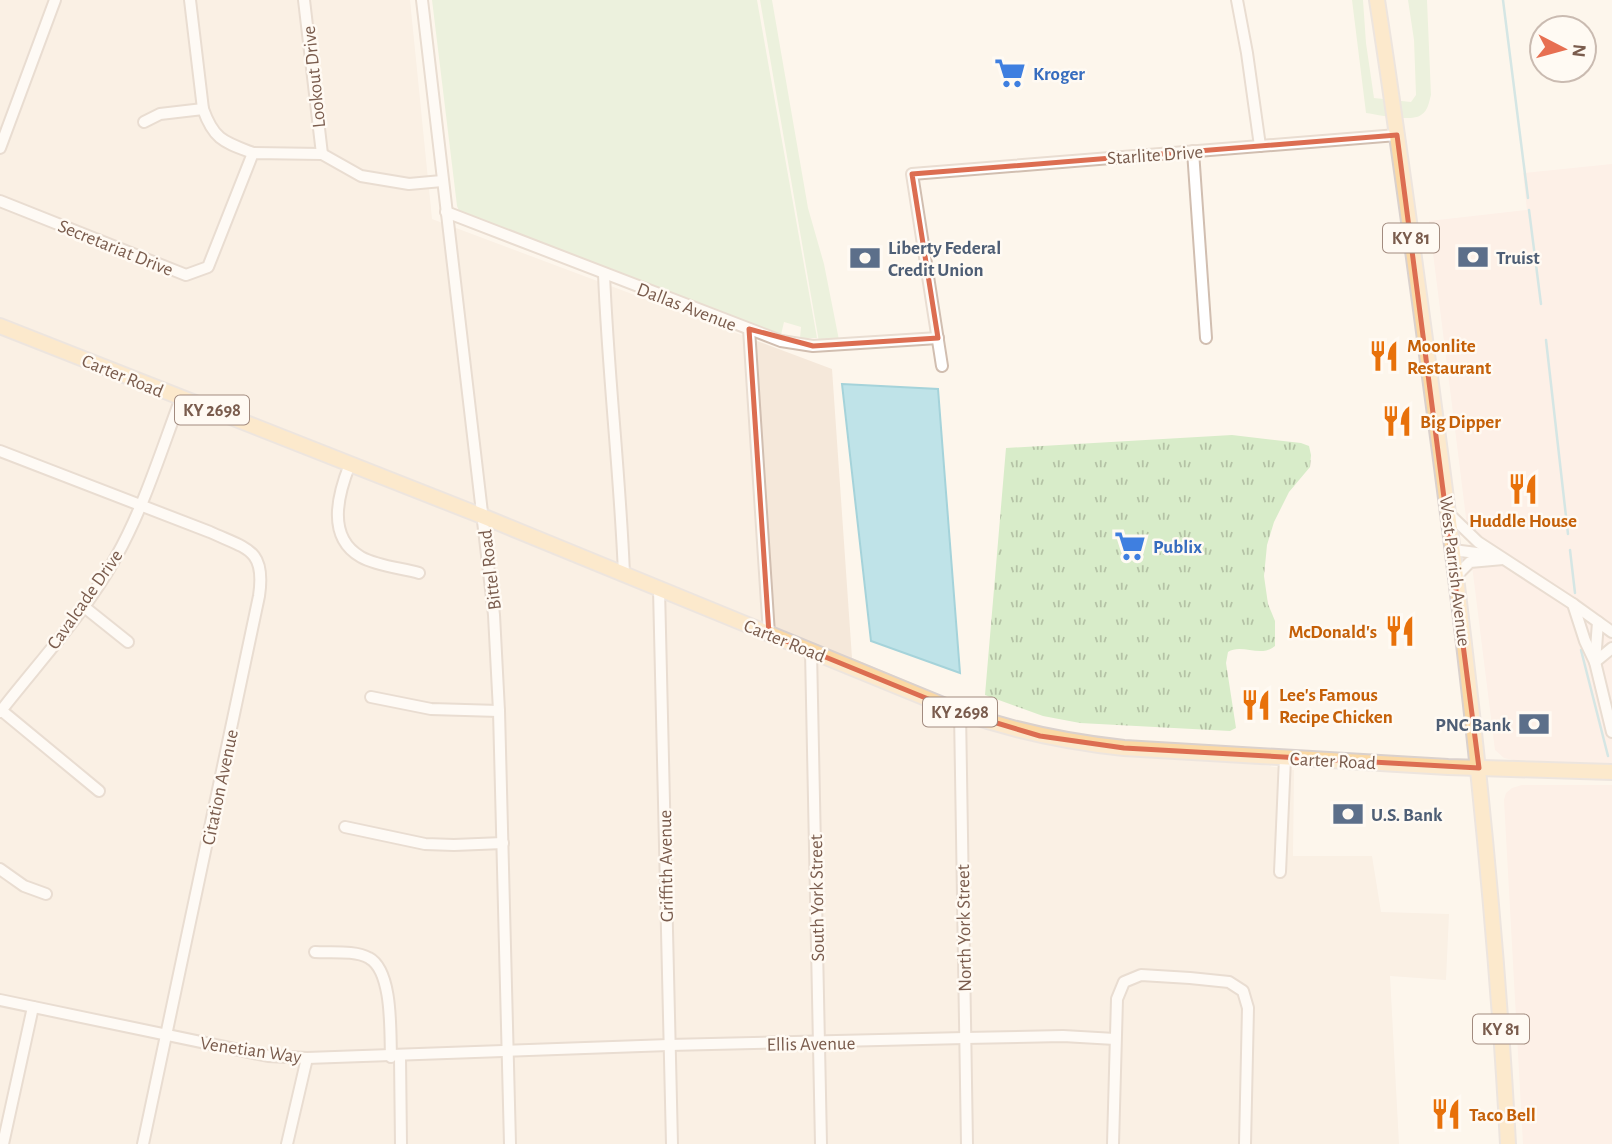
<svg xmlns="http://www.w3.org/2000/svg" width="1612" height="1144" viewBox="0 0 1612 1144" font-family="'Alegreya Sans',sans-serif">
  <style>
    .residential { fill: #f5e8da }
    .commercial { fill: #fde8e0 }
    .grass { fill: url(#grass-tufts) }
    .green { fill: #d8ecc9 }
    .water { fill: #bfe3e8; stroke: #a5d3da; stroke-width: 2 }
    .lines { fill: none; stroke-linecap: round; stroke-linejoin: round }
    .stream { stroke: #a5d3da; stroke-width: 2.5 }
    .minor-casing { stroke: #d1beb0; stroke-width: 14 }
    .major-casing { stroke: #dad1cd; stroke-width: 18 }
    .minor { stroke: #fff; stroke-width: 10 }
    .major { stroke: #fbd9a5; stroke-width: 14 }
    .marked { fill: none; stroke: #dc6d51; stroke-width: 5; stroke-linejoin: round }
    .labels { text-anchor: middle; stroke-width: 5; stroke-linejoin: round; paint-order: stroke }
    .shield { fill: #fffaf3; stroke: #a28b7f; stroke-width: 2 }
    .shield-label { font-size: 18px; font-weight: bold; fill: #7a5c4d }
    .shop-label { font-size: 19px; font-weight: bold; fill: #366cbe; stroke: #fffaf3; text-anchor: start }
    .street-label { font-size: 19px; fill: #7a5c4d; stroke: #fffaf3 }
    .service-label { font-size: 19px; font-weight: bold; fill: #4e5e75; stroke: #fffaf3; text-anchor: start }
    .food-label { font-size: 19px; font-weight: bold; fill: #c56008; stroke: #fffaf3; text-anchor: start }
  </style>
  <defs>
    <pattern id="grass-tufts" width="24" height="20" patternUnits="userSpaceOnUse" patternTransform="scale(1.75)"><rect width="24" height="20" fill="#d8ecc9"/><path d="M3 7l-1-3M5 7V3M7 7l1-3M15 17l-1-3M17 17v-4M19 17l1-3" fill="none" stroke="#b4c2a5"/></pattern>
  </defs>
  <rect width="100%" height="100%" fill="#fdf6ec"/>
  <polygon class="residential" points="0,0 410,0 432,219 832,369 852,658 986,714 1045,731 1294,770 1293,856 1372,856 1381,912 1449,914 1446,980 1390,976 1399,1144 0,1144"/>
  <g class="commercial">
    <polygon points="1612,164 1612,764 1513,760 1504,758 1495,750 1429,221 1527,210 1523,173"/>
    <polygon points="1522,785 1612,785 1612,1144 1523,1144 1504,800 1506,793 1512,788"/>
  </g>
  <path class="grass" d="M 1232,435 L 1301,443 L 1309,446 L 1311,455 L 1310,467 L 1289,492 L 1274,522 L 1267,545 L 1264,576 L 1268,604 L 1275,621 L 1275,646 C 1261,658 1241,643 1228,652 L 1226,663 L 1236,728 L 1230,731 L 1080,723 L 1043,716 L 985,695 L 1006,448 Z"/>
  <g class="green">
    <polygon points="432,0 757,0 817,338 800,338 801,327 784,322 781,335 587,262 459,211 457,206"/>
    <polygon points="760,0 772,0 808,208 824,264 839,340 819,342"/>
    <path d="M 1352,0 L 1363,0 L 1366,43 L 1374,98 L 1411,102 L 1416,95 L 1414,40 L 1408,0 L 1427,0 L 1431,95 C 1429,102 1428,111 1421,115 C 1412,122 1378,115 1366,113 Z"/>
  </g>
  <polygon class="water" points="842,384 938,389 960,673 871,641"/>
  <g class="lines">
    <g class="stream">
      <polyline points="1503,0 1528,198"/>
      <polyline points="1529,210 1541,304"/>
      <polyline points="1546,340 1568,534"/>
      <polyline points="1570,550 1575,593"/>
      <polyline points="1581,650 1608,756"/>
    </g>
    <defs>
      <g id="minor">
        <path d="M 190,0 L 203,109 C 214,140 224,142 253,153"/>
        <polyline points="304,0 322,154"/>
        <polyline points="422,0 494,615 499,711 510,1144"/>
        <polyline points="1237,0 1247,53 1260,146"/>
        <polyline points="144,122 160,114 203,109"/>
        <polyline points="0,148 55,0"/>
        <polyline points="1193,151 1206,338"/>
        <polyline points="0,201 186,275 208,267 253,153 322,154 361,176 409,184 442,181"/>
        <polyline points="446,212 781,341 813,346 938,338"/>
        <path d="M 604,274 C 608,374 620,474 624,574"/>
        <polyline points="749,329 769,634"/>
        <polyline points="942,366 912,174 1397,135"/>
        <path d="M 0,451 L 210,532 C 247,549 266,549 259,596 L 143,1144"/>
        <path d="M 350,464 C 338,494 326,537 361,557 C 377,566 401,568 419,573"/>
        <polyline points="1448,513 1478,542 1573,604 1612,632"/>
        <polyline points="1453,550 1492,555"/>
        <polyline points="1457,575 1470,562 1503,559"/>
        <polyline points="659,589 672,1144"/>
        <polyline points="1573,604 1585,641 1595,662 1612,648"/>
        <polyline points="83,606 128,642"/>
        <polyline points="1598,622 1595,662 1612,732"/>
        <polyline points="811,651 821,1144"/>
        <polyline points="371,697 431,709 499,711"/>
        <polyline points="1,710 99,791"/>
        <path d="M 0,712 C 39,662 85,613 116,557 C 144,507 161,451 181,398"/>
        <polyline points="960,712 967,1144"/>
        <polyline points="345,827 425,844 454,845 503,843"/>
        <polyline points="0,869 24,886 46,894"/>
        <polyline points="1280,872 1285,758"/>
        <path d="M 315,952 C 331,953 355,950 369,958 C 393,971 390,1032 391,1057"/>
        <polyline points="0,1000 268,1056 307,1058 669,1045 965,1038 1063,1036 1115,1039"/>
        <polyline points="400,1057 401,1144"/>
        <polyline points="3,1144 33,1007"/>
        <polyline points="287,1144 307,1058"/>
        <polyline points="1113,1144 1117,999 1124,982 1141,975 1190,978 1229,982 1243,991 1248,1008 1245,1144"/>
      </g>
      <g id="major">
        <path d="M 1377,0 C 1398,135 1416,271 1434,407 C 1467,652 1495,897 1508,1144"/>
        <path d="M 0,326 L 482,516 L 960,712 C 1014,731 1067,742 1124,748 L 1448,767 L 1612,772"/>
      </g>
    </defs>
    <use href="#minor" class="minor-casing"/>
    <use href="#major" class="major-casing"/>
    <use href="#minor" class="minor"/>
    <use href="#major" class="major"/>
  </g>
  <path d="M0 0H1612V1144H0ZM 1397,135 L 1479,768 L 1124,748 L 1040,736 L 960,712 L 769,634 L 749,329 L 813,346 L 938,338 L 912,174 Z" fill="#fdf6ec" fill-opacity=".55" fill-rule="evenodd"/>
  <path class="marked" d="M 1397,135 L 1479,768 L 1124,748 L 1040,736 L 960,712 L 769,634 L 749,329 L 813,346 L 938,338 L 912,174 Z"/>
  <defs>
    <symbol id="supermarket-bare" viewBox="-9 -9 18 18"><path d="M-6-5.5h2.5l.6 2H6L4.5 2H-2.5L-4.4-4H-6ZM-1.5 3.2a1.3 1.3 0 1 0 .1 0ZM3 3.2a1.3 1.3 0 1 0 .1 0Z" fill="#3f7fe0" stroke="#fffaf3" stroke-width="2.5" paint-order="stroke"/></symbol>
    <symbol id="bank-bare" viewBox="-9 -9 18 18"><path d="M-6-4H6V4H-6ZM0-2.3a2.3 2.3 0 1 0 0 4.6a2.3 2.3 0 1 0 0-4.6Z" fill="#5c6f8a" stroke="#fffaf3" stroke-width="2.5" paint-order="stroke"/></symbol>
    <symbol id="restaurant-bare" viewBox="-9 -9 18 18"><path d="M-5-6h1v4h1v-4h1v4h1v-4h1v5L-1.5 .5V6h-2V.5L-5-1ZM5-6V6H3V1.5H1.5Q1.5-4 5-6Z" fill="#e8710a" stroke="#fffaf3" stroke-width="2.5" paint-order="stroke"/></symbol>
  </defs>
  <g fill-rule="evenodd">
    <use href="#supermarket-bare" x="988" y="51" width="44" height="44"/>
    <use href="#bank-bare" x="1451" y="235" width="44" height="44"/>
    <use href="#bank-bare" x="843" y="236" width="44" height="44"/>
    <use href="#restaurant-bare" x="1362" y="334" width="44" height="44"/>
    <use href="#restaurant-bare" x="1375" y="399" width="44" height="44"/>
    <use href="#restaurant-bare" x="1501" y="467" width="44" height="44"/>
    <use href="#supermarket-bare" x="1108" y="524" width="44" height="44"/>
    <use href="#restaurant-bare" x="1378" y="609" width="44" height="44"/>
    <use href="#restaurant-bare" x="1234" y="683" width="44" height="44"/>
    <use href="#bank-bare" x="1512" y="702" width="44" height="44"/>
    <use href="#bank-bare" x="1326" y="792" width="44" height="44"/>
    <use href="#restaurant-bare" x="1424" y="1092" width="44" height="44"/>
  </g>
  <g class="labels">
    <g class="shield">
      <rect x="1383" y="223.5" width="56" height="29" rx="5"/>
      <rect x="175" y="395.5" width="74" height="29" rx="5"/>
      <rect x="923" y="697.5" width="74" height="29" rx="5"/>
      <rect x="1473" y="1014.5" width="56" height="29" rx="5"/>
    </g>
    <g class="shield-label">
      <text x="1411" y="244">KY 81</text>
      <text x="212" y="416">KY 2698</text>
      <text x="960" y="718">KY 2698</text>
      <text x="1501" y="1035">KY 81</text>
    </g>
    <g class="shop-label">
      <text x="1033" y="80">Kroger</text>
      <text x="1153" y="553">Publix</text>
    </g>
    <g class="street-label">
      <text transform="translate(313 77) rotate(-96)" y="7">Lookout Drive</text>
      <text transform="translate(1155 154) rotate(-4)" y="7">Starlite Drive</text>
      <text transform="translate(116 247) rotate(22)" y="7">Secretariat Drive</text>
      <text transform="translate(687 306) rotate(21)" y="7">Dallas Avenue</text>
      <text transform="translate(123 375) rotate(22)" y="7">Carter Road</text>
      <text transform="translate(489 570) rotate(-97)" y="7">Bittel Road</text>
      <text transform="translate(1456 571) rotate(83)" y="7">West Parrish Avenue</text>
      <text transform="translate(84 599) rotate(-55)" y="7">Cavalcade Drive</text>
      <text transform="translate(785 640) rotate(22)" y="7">Carter Road</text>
      <text transform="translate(1333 760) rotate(3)" y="7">Carter Road</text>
      <text transform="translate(219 787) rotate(-78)" y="7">Citation Avenue</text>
      <text transform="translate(665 866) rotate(-91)" y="7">Griffith Avenue</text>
      <text transform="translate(816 898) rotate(-91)" y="7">South York Street</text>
      <text transform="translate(963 928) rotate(-91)" y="7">North York Street</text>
      <text transform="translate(811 1043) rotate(-1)" y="7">Ellis Avenue</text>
      <text transform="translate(251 1049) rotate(8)" y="7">Venetian Way</text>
    </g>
    <g class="service-label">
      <text x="888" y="254">Liberty Federal<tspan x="888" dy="22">Credit Union</tspan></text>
      <text x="1496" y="264">Truist</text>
      <text x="1511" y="731" text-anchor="end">PNC Bank</text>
      <text x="1371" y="821">U.S. Bank</text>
    </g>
    <g class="food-label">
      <text x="1407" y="352">Moonlite<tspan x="1407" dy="22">Restaurant</tspan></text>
      <text x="1420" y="428">Big Dipper</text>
      <text x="1523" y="527" text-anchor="middle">Huddle House</text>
      <text x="1377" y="638" text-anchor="end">McDonald's</text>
      <text x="1279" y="701">Lee's Famous<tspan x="1279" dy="22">Recipe Chicken</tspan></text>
      <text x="1469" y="1121">Taco Bell</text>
    </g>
  </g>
  <g transform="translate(1563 49) rotate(96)"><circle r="33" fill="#fffaf3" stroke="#cabbb1" stroke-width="2"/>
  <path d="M0-5L12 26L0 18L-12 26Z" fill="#e76f51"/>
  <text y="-10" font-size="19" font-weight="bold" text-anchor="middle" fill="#7a5c4d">N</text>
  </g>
</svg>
